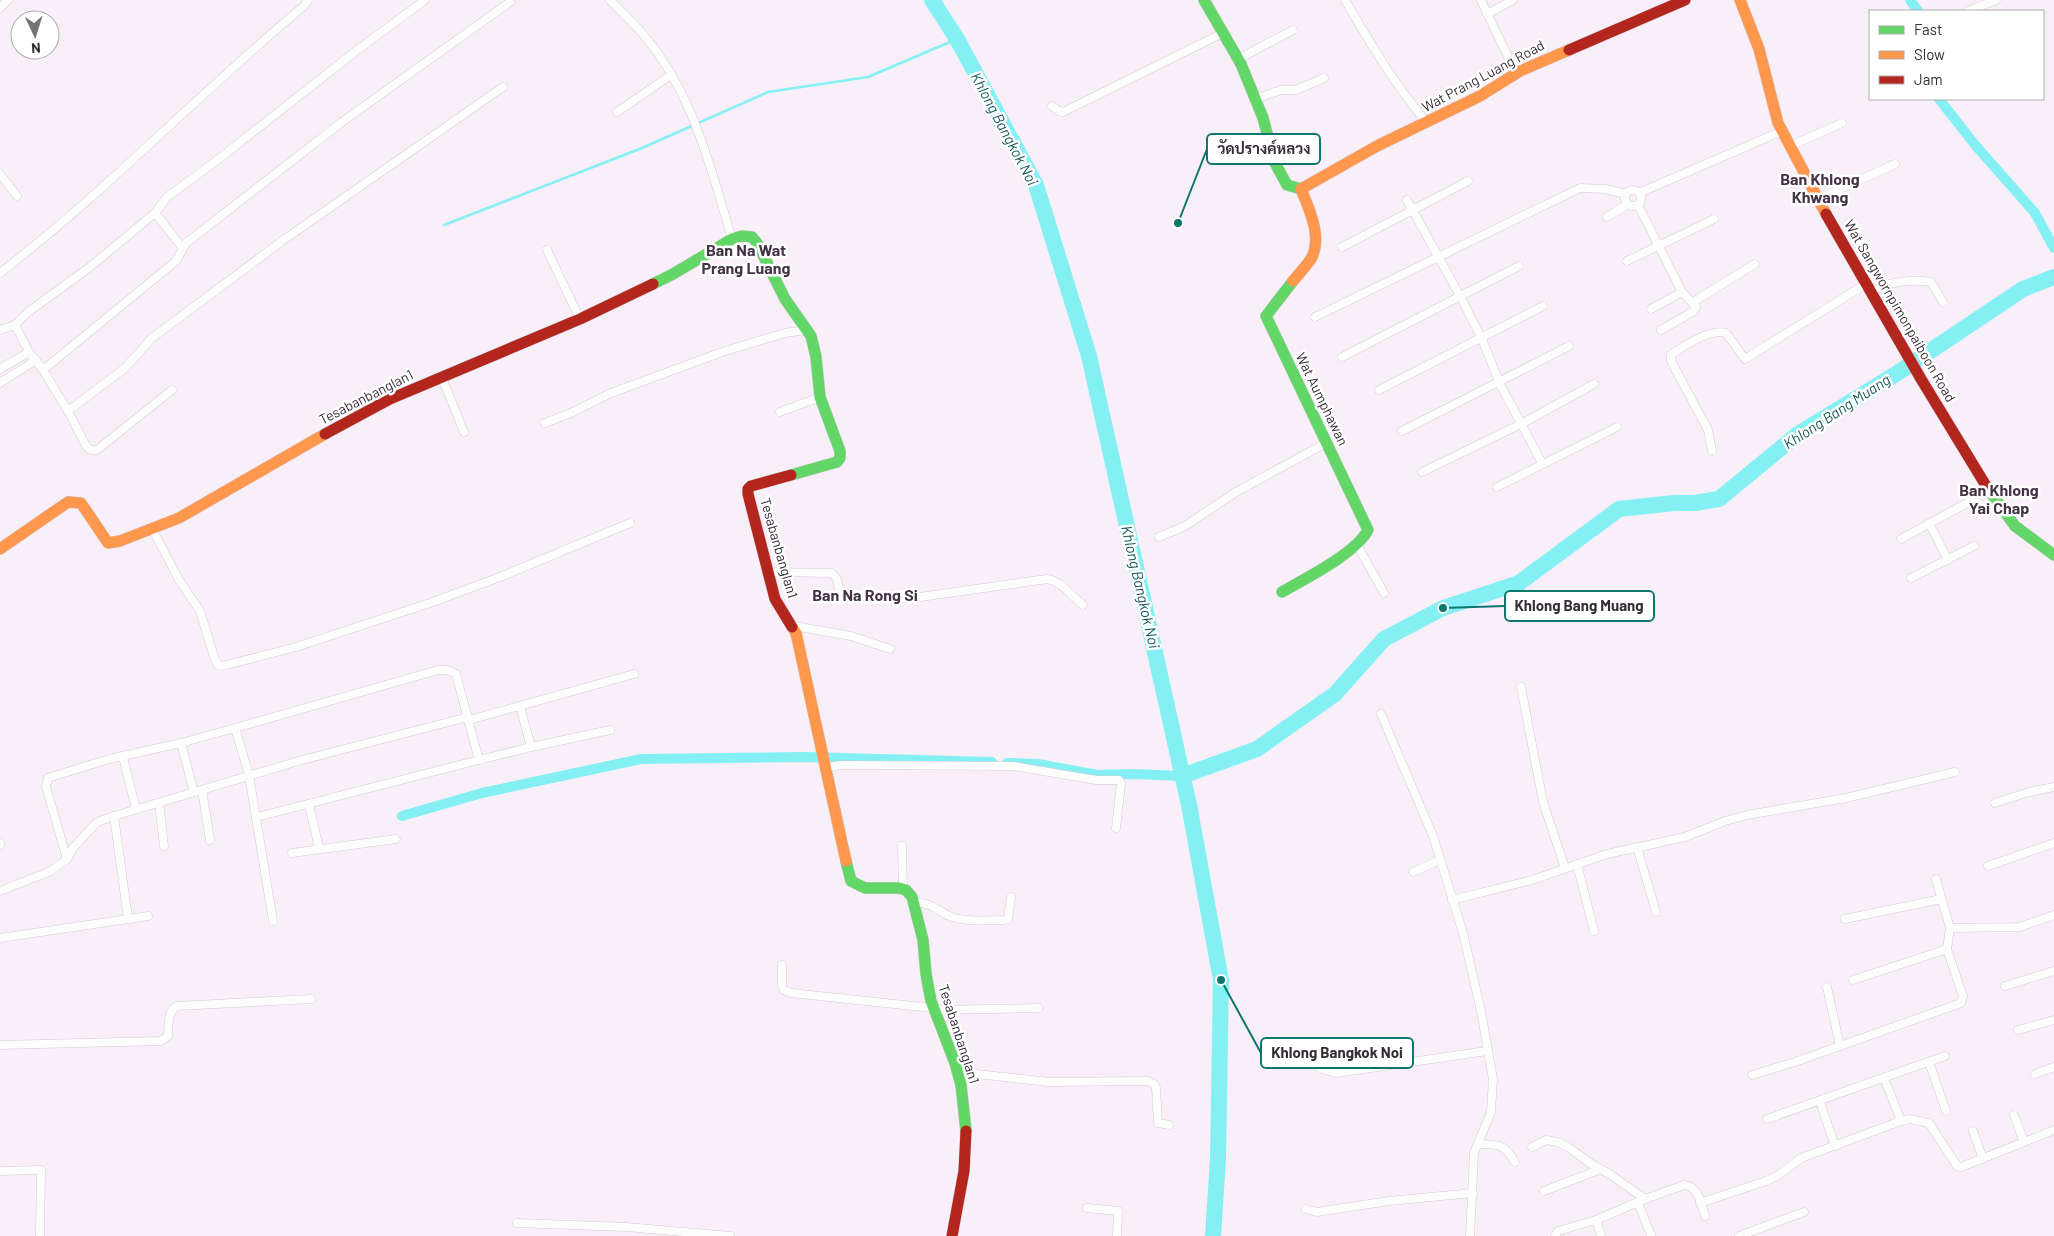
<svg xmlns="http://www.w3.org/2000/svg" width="2054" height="1236" viewBox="0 0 2054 1236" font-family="Barlow,Sarabun,sans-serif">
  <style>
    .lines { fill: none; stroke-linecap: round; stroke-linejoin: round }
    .stream { stroke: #84f0f3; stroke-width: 2.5 }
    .canal { stroke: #84f0f3; stroke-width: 10 }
    .river { stroke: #84f0f3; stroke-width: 16 }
    .street-casing { stroke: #d2cbd3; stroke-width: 9 }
    .fast-casing { stroke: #d2cbd3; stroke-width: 12 }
    .slow-casing { stroke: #d2cbd3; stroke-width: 12 }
    .jam-casing { stroke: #d2cbd3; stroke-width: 12 }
    .street { stroke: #fefdfe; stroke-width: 8 }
    .fast { stroke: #63d668; stroke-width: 11 }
    .slow { stroke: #ff974d; stroke-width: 11 }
    .jam { stroke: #b3261e; stroke-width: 11 }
    .labels { text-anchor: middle; stroke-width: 5; stroke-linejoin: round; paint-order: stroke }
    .street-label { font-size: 14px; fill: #352d36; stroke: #fff }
    .water-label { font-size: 15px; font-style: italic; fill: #165859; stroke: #fff }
    .quarter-label { font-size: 16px; font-weight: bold; fill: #433445; stroke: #fff }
    .leader { fill: none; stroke: #0f766e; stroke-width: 2 }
    .callout-dot { fill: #0f766e; stroke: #fff; stroke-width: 2 }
    .callout { fill: #fff; stroke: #0f766e; stroke-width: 2 }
    .callout-label { font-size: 15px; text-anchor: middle; font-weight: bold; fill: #352d36 }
  </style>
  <rect width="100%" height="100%" fill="#f8eff9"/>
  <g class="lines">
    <polyline class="stream" points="444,225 642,148 768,92 868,77 957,39"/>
    <g class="canal">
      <polyline points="1910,0 1918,11"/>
      <polyline points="1939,99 1976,146 2035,213 2054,248"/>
      <polyline points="1007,763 1038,764 1098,775 1135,774 1182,776"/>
      <polyline points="402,816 482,793 641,759 805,757 992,762"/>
    </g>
    <g class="river">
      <polyline points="932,0 957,39 1036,185 1089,356 1189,805 1221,980 1218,1159 1213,1236"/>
      <polyline points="1182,776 1257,749 1335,694 1384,639 1443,608 1519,583 1619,509 1674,503 1695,503 1719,499 1798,434 1896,374 2023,289 2054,277"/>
    </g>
    <defs>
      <g id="street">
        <path d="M 610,0 C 622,13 636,25 647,39 C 694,97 711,169 732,239"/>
        <path d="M 1345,0 C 1370,43 1395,85 1427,123"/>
        <polyline points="1481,0 1516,74"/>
        <polyline points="0,8 8,0"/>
        <polyline points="1968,11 1996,0"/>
        <polyline points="1487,14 1513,0"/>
        <polyline points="1238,59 1293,30"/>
        <polyline points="1255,99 1281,90 1296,90 1324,78"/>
        <polyline points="1052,106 1059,111 1063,112 1223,33"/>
        <polyline points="617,112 671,75"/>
        <polyline points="1790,146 1842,123"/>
        <polyline points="0,174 17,196"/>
        <circle cx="1633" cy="198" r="8"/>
        <polyline points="1639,193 1782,131"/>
        <polyline points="1818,199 1895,164"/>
        <polyline points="1407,200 1460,296 1482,339 1499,382 1542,463"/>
        <polyline points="1638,205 1682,292 1696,307 1694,311 1661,330"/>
        <polyline points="155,213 90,267 28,312 15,325 29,352 43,370 68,411 86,446 91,450 97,450 172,390"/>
        <polyline points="1607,217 1628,204"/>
        <polyline points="182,247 155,213 167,197 220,158 356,51 425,0"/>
        <polyline points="1342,247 1468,181"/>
        <polyline points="547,250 580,319"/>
        <polyline points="1627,261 1714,219"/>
        <path d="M 0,273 C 107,191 200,92 304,6 L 308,0"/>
        <path d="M 1871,292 C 1890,281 1909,279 1931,282 L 1943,302"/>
        <polyline points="1693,302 1755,264"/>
        <polyline points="1651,309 1682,292"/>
        <polyline points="1315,317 1580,188 1605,189 1626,194"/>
        <polyline points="0,330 15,325"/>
        <polyline points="1342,357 1519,266"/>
        <polyline points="0,369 29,352"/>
        <polyline points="43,370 176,261 186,243 342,122 510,2"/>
        <polyline points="442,378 464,432"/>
        <polyline points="0,383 36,360"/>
        <polyline points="1379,390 1543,306"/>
        <polyline points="68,411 125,368 152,338 282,241 503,87"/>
        <polyline points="780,412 820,397"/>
        <polyline points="545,423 573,412 611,393 725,351 785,333 807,330"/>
        <polyline points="1402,431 1569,346"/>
        <path d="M 1712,451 L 1708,430 L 1671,361 L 1671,355 C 1683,346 1711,328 1726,333 L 1745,359 L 1866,284"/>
        <polyline points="1422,472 1521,424 1594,384"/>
        <polyline points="1497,487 1617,427"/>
        <polyline points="1929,523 1948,560"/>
        <polyline points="153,530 179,580 200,611 215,660 218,665 222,666 296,647 430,603 500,577 630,523"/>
        <polyline points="1159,537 1185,526 1236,492 1326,443"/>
        <polyline points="1901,539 1989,491"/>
        <polyline points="1356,543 1384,593"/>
        <path d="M 768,572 L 832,573 L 837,579 L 840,596 L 896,599 L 920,597 L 1047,579 C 1062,581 1071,596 1083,605"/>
        <polyline points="1911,578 1974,546"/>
        <polyline points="794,626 851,636 890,649"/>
        <polyline points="1521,687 1543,802 1565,868"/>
        <polyline points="520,706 531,747"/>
        <polyline points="1381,714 1433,836 1463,933 1481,1011 1493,1079 1491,1112 1474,1153 1470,1236"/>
        <polyline points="469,720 634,674"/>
        <polyline points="235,728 438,670 448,670 456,674 479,760 257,817"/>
        <polyline points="181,743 194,792"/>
        <polyline points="123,757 136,809"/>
        <polyline points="479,760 531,747 610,730"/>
        <polyline points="827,767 842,765 1013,766 1096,780 1119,780 1121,783 1116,828"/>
        <polyline points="202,790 210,840"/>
        <polyline points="159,803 164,846"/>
        <polyline points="1995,803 2029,792 2054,787"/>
        <polyline points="309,805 319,848"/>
        <polyline points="114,816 128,918"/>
        <polyline points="0,843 0,845"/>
        <polyline points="902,846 903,889"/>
        <polyline points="1637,847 1656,912"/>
        <polyline points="292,853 396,839"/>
        <polyline points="67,859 46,787 48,778 109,759 181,743 235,728 249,775 273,921"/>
        <polyline points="1577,864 1594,931"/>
        <polyline points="1988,866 2054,843"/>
        <polyline points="1413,872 1440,860"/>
        <polyline points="0,891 51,871 67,859 73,848 97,822 114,816 302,760 468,717"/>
        <polyline points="1452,900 1532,880 1607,854 1685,837 1725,821 1747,815 1846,798 1955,772"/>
        <path d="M 915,903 C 932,901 940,914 955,918 C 970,922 988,920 1004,920 L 1008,919 L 1011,897"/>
        <polyline points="1845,919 1941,899"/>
        <polyline points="1950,928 2020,927 2054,915"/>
        <polyline points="0,938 148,916"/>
        <polyline points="782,965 782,986 784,990 791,993 932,1008"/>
        <polyline points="1853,980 1947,949"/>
        <polyline points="2005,986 2054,971"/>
        <polyline points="1827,987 1840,1046"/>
        <polyline points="933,1010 1038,1008"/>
        <polyline points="2018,1030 2054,1020"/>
        <path d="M 0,1045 L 161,1041 L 168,1036 C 169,1025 167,1012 177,1006 L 311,999"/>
        <polyline points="1929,1062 1946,1111"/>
        <polyline points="1268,1064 1314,1064 1322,1069 1336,1073 1487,1051"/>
        <polyline points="958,1072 1049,1082 1148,1081 1154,1084 1156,1088 1158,1123 1169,1125"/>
        <polyline points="2035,1074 2054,1067"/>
        <polyline points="1752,1075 1795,1062 1961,1003 1963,996 1947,949 1950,928 1936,879"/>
        <polyline points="1884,1078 1901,1121"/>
        <polyline points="1820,1102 1835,1146"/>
        <polyline points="2014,1115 2024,1142"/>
        <polyline points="1767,1119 1945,1056"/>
        <polyline points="1973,1131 1983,1159"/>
        <path d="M 1478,1144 C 1499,1144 1504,1144 1515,1162"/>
        <path d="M 1532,1147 L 1546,1140 L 1557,1142 L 1568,1147 L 1590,1163 L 1611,1175 L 1645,1199 L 1684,1185 C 1699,1186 1701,1204 1705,1216"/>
        <polyline points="0,1171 41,1170 40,1236"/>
        <polyline points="1544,1191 1601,1169"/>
        <polyline points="1638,1203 1651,1235"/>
        <polyline points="1700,1203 1766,1181 1777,1176 1801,1158 1901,1121 1909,1119 1929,1123 1957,1166 1961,1167 2054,1130"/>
        <polyline points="1087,1208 1118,1211 1117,1236"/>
        <polyline points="1306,1209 1317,1212 1389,1201 1473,1193"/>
        <polyline points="1596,1220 1601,1236"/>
        <polyline points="517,1223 626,1227 730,1236"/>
        <polyline points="1555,1236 1558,1231 1596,1220 1645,1199"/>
        <polyline points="1739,1236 1804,1212"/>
      </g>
      <g id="fast">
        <polyline points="1204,0 1241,64 1263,118 1275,163 1287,185 1301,189"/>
        <polyline points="653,284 673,274 732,239 742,236 752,237 757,243 785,299 811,336 816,357 820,397 840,451 840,458 837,462 791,475"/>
        <polyline points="1988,489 2015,526 2054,555"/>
        <path d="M 1282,592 C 1306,578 1355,554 1368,530 L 1266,316 L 1293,281"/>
        <polyline points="846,861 851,881 865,888 899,888 906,890 912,897 923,940 926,974 931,1001 955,1063 961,1085 966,1131"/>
      </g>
      <g id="slow">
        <polyline points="1740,0 1759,49 1778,123 1826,214"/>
        <polyline points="1301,189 1377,146 1480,96 1520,71 1569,50"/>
        <path d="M 1293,281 C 1299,274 1306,266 1311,259 C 1323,237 1309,209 1301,189"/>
        <polyline points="0,549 68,502 81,503 108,543 120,541 179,518 325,434"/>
        <polyline points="792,627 796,633 846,861"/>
      </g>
      <g id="jam">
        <polyline points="1569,50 1685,0"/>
        <polyline points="1826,214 1921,379 1988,489"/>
        <polyline points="325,434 390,399 580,319 653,284"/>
        <polyline points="791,475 751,486 748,489 748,494 775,599 792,627"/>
        <polyline points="952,1236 964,1171 966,1131"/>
      </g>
    </defs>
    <use href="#street" class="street-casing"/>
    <use href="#fast" class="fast-casing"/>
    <use href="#slow" class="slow-casing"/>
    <use href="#jam" class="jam-casing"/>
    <use href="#street" class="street"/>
    <use href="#fast" class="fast"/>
    <use href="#slow" class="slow"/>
    <use href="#jam" class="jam"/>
  </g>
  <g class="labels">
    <g class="street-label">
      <text transform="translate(1483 76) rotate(-28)" y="5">Wat Prang Luang Road</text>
      <text transform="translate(1900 311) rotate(60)" y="5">Wat Sangwornpimonpaiboon Road</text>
      <text transform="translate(366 397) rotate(-27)" y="5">Tesabanbanglan1</text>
      <text transform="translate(1322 399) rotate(64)" y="5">Wat Aumphawan</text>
      <text transform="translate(779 548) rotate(74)" y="5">Tesabanbanglan1</text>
      <text transform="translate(959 1034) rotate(72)" y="5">Tesabanbanglan1</text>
    </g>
    <g class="water-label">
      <text transform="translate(1004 129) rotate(62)" y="5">Khlong Bangkok Noi</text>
      <text transform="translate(1837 412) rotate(-33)" y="5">Khlong Bang Muang</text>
      <text transform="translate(1140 587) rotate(77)" y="5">Khlong Bangkok Noi</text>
    </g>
    <g class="quarter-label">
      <text x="1820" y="185">Ban Khlong<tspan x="1820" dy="18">Khwang</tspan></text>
      <text x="746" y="256">Ban Na Wat<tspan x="746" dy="18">Prang Luang</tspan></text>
      <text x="1999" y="496">Ban Khlong<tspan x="1999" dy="18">Yai Chap</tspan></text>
      <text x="865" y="601">Ban Na Rong Si</text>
    </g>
  </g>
  <path class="leader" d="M1178 223L1207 149M1443 608L1505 606M1221 980L1261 1053"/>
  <g class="callout-dot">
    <circle cx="1178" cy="223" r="5"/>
    <circle cx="1443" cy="608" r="5"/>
    <circle cx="1221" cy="980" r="5"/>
  </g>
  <g class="callout">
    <rect x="1207" y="134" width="113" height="30" rx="5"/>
    <rect x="1505" y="591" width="149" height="30" rx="5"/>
    <rect x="1261" y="1038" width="152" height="30" rx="5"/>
  </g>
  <g class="callout-label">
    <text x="1264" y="154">วัดปรางค์หลวง</text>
    <text x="1579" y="611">Khlong Bang Muang</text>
    <text x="1337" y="1058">Khlong Bangkok Noi</text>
  </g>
  <rect x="1869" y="10" width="175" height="90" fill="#ffffff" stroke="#aeabaf"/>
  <rect x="1879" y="26" width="25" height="8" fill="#63d668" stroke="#aeabaf"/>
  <text x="1914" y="35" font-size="15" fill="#352d36">Fast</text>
  <rect x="1879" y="51" width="25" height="8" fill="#ff974d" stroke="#aeabaf"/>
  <text x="1914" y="60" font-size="15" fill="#352d36">Slow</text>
  <rect x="1879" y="76" width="25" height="8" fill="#b3261e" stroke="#aeabaf"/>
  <text x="1914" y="85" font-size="15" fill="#352d36">Jam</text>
  <g transform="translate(35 35) rotate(176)"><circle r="24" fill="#ffffff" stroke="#aeabaf"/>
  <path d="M0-4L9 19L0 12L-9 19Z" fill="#79717a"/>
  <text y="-8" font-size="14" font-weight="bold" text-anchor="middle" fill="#352d36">N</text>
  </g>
</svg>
